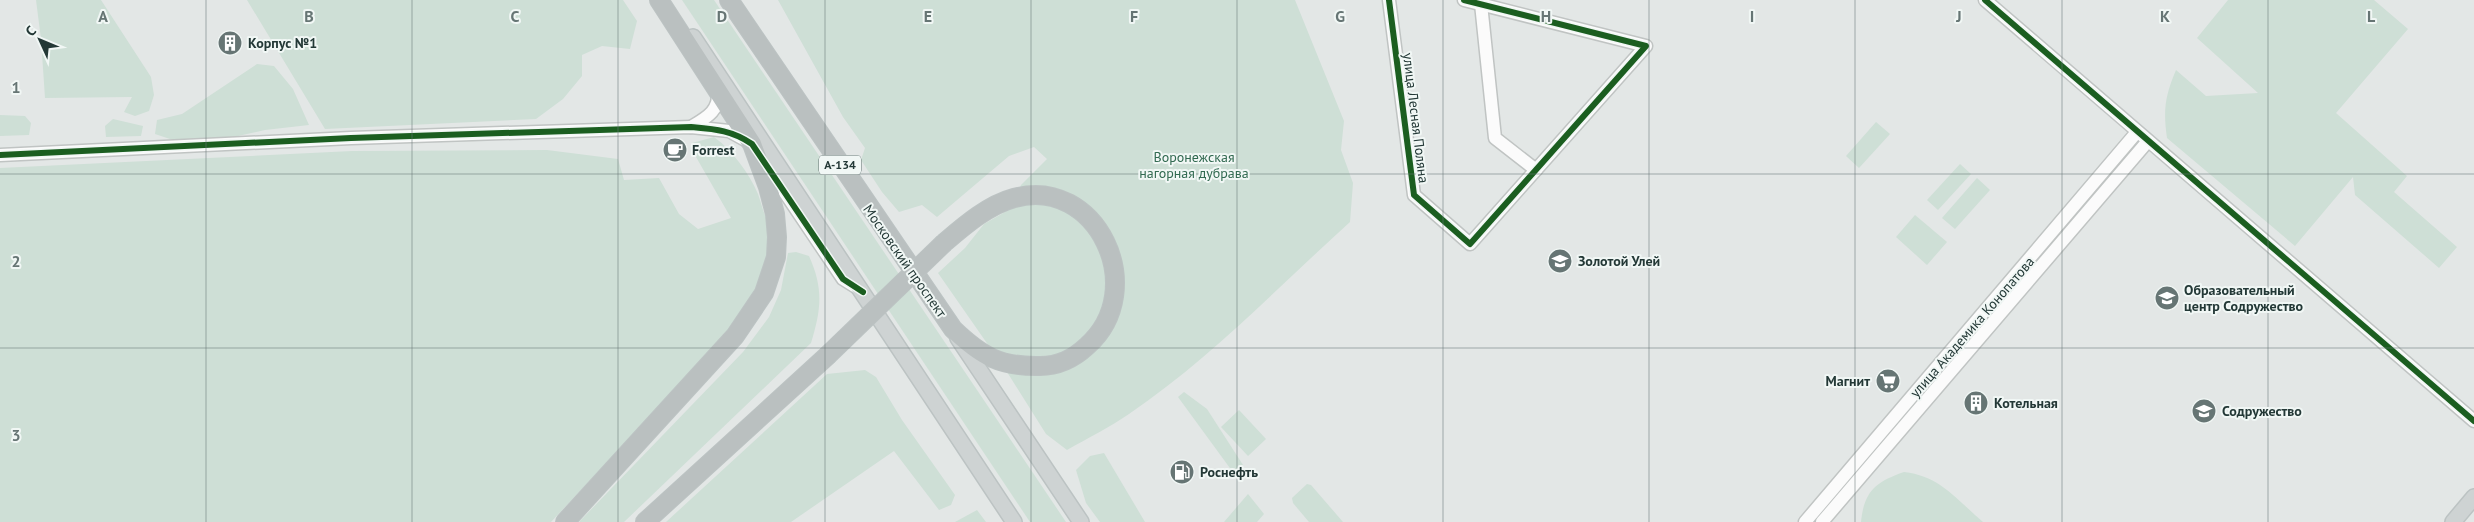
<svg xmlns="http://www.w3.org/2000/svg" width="2474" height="522" viewBox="0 0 2474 522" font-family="'PT Sans',sans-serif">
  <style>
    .green { fill: #cedfd6 }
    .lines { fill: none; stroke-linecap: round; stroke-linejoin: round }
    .minor-casing { stroke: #c0c4c3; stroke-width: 15 }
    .major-casing { stroke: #bcc3c3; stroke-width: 18 }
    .highway-casing { stroke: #bcc3c3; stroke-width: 20 }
    .minor { stroke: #fbfbfb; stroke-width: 12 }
    .major { stroke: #ced3d3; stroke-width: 15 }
    .highway { stroke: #bac0c0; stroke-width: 18 }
    .highway-bridge-casing { stroke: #bcc3c3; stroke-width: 20; stroke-linecap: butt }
    .highway-bridge { stroke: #bac0c0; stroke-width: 18 }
    .cycleway-casing { stroke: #f1f7f5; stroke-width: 9 }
    .cycleway { stroke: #1b5e20; stroke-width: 6 }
    .grid { fill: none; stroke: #667574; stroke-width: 1; stroke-opacity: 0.55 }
    .labels { text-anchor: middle; stroke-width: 4; stroke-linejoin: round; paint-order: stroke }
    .shield { fill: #f1f7f5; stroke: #61716f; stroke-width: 1 }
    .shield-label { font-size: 12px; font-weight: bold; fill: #233836 }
    .poi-label { font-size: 14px; font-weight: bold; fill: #233836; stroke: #f1f7f5; text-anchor: start }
    .street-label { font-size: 14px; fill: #233836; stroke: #f1f7f5 }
    .park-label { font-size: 14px; fill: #326a51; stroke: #f1f7f5 }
    .grid-label { font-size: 16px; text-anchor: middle; font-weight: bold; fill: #667574; stroke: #f1f7f5; stroke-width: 4; stroke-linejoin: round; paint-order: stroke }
  </style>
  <rect width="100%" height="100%" fill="#e3e7e6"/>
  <g class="green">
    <polygon points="36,0 101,0 151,77 154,95 149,111 135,116 124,112 132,97 45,98 41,39"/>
    <polygon points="247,0 623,0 637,21 630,49 602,46 582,55 582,76 563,99 536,119 325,129"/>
    <polygon points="682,0 714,0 1066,522 1030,522"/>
    <path d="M 778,0 L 1295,0 L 1344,121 L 1341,150 L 1353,183 L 1350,222 C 1278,287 1210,359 1129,414 C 1110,427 1088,438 1067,450 L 1046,434 L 1007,372 L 938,273 L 965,248 L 984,224 L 1012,208 L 1021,185 L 1047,159 L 1034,147 L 1009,156 L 937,217 L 922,205 L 899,212 L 882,192 L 861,160 L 865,148 L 843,117 Z"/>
    <path d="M 2228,0 L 2374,0 L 2408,29 L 2336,113 L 2407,176 L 2394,192 L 2457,247 L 2439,268 L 2355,195 L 2353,177 L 2295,246 L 2167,138 C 2163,110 2165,96 2176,70 L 2206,96 L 2258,93 L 2197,38 Z"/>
    <polygon points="257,64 274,66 293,89 309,125 265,130 229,138 176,141 155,134 157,120 182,114"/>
    <polygon points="0,115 25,116 31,123 29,135 0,136"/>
    <polygon points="113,119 143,126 141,136 106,137 105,126"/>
    <polygon points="1876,122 1890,134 1859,168 1846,156"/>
    <path d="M 714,137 C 733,151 749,173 758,194 C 762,205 763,214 770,224 L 766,267 L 752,299 L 715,347 L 551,522 L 0,522 L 0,168 L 352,151 L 547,150 L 618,159 L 624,180 L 659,178 L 679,214 L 698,229 L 731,218 L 696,157 L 692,143 Z"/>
    <polygon points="1960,164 1971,174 1938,210 1927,200"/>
    <polygon points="1977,178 1990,190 1955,229 1942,218"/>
    <polygon points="1915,215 1947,242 1927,265 1896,237"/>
    <path d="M 796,252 L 809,256 C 824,289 821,310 811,343 L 624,522 L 579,522 L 743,352 L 769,317 L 781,290 L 788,253 Z"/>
    <polygon points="865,370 876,377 902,420 955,495 951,505 939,510 894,451 791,522 666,522 827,374"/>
    <polygon points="1184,392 1207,409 1243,465 1235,475 1178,397"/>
    <polygon points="1239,410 1266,439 1248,456 1221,427"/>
    <polygon points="1104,453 1145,522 1100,522 1086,503 1076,470 1090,456"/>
    <path d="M 1904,472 C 1940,476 1956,499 1983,522 L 1861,522 C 1864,492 1875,482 1904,472 Z"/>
    <polygon points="1307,484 1311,485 1343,522 1309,522 1293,503 1292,498"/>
    <polygon points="1248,494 1264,514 1257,522 1224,522"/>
    <polygon points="977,510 986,522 955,522"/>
  </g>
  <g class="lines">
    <defs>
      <g id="minor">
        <polyline points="1389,0 1414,195 1470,244 1646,46 1464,0"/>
        <polyline points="1985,0 2474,421"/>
        <polyline points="1481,4 1495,138 1536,170"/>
        <path d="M 691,127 C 706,118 720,111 718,91"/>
        <polyline points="0,155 351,138 691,127 729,131 749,142"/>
        <polyline points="763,160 843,279 859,289"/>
        <polyline points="1805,522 2137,132"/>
        <polyline points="1822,522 2148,141"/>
      </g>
      <g id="major">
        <polyline points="693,37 1014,522"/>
        <polyline points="958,338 1081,522"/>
        <polyline points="2453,522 2474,497"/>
      </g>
      <g id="highway">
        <path d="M 729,0 L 953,329 C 981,356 1000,367 1040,366 C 1059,366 1073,359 1087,346 C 1151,289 1096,175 1014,198 C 988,205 964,226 944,243"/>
        <polyline points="565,522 735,336 764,293 776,257 777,237 775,214 768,187 752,144 659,0"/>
        <polyline points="645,522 827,356"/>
      </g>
    </defs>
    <use href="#minor" class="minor-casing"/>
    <use href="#major" class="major-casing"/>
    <use href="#highway" class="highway-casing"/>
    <use href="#minor" class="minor"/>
    <use href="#major" class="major"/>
    <use href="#highway" class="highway"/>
    <defs>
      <polyline id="highway-bridge" points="827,356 944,243"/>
    </defs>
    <use href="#highway-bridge" class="highway-bridge-casing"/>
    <use href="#highway-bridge" class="highway-bridge"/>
    <defs>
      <g id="cycleway">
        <polyline points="1389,0 1414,195 1470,244 1646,46 1464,0"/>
        <polyline points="1985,0 2474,421"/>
        <path d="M 0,155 L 351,138 L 691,127 C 714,129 732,130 752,144 L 843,279 L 863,292"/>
      </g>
    </defs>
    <use href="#cycleway" class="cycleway-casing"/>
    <use href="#cycleway" class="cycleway"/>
  </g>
  <path class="grid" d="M 206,0 L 206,522M 412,0 L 412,522M 618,0 L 618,522M 825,0 L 825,522M 1031,0 L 1031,522M 1237,0 L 1237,522M 1443,0 L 1443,522M 1649,0 L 1649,522M 1855,0 L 1855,522M 2062,0 L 2062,522M 2268,0 L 2268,522M 0,174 L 2474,174M 0,348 L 2474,348"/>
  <defs>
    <symbol id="building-disc" viewBox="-11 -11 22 22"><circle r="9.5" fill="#667574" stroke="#f1f7f5"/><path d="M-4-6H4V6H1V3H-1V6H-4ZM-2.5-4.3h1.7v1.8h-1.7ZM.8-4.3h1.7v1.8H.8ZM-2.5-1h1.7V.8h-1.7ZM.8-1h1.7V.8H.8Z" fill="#fff"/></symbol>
    <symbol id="cafe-disc" viewBox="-11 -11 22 22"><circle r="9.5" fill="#667574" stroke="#f1f7f5"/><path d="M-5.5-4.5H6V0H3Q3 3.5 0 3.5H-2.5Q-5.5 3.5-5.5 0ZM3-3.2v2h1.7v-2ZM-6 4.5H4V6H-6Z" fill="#fff"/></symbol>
    <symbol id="school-disc" viewBox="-11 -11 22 22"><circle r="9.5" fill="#667574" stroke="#f1f7f5"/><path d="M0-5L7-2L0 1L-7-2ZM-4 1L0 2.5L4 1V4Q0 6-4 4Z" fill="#fff"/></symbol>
    <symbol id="supermarket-disc" viewBox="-11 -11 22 22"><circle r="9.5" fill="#667574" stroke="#f1f7f5"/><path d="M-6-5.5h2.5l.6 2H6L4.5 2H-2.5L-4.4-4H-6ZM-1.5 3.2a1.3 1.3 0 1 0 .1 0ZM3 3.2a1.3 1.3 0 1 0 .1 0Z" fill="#fff"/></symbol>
    <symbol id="fuel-disc" viewBox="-11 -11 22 22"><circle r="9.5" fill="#667574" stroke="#f1f7f5"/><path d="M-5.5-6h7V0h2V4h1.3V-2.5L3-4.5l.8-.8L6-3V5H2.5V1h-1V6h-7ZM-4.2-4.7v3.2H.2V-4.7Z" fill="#fff"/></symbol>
  </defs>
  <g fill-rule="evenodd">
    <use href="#building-disc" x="216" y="29" width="28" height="28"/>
    <use href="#cafe-disc" x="661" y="136" width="28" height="28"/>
    <use href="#school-disc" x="1546" y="247" width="28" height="28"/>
    <use href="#school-disc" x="2153" y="284" width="28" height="28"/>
    <use href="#supermarket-disc" x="1874" y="367" width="28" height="28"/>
    <use href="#building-disc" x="1962" y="389" width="28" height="28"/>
    <use href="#school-disc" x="2190" y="397" width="28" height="28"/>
    <use href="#fuel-disc" x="1168" y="458" width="28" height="28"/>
  </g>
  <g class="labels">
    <rect class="shield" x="819" y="155.5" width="42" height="19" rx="4"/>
    <g class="shield-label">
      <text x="840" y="169">А-134</text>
    </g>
    <g class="poi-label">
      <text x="248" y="48">Корпус №1</text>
      <text x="692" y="155">Forrest</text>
      <text x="1578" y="266">Золотой Улей</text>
      <text x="2184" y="295">Образовательный<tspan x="2184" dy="16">центр Содружество</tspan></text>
      <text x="1870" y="386" text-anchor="end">Магнит</text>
      <text x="1994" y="408">Котельная</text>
      <text x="2222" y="416">Содружество</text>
      <text x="1200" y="477">Роснефть</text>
    </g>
    <g class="street-label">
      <text transform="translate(1416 118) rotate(83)" y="5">улица Лесная Поляна</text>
      <text transform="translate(905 261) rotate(55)" y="5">Московский проспект</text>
      <text transform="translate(1972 327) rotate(-49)" y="5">улица Академика Конопатова</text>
    </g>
    <g class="park-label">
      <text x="1194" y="162">Воронежская<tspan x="1194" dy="16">нагорная дубрава</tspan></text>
    </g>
  </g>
  <g class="grid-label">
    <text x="103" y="22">A</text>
    <text x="309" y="22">B</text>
    <text x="515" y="22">C</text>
    <text x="722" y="22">D</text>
    <text x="928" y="22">E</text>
    <text x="1134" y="22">F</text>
    <text x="1340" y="22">G</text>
    <text x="1546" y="22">H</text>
    <text x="1752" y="22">I</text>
    <text x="1959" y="22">J</text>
    <text x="2165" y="22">K</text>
    <text x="2371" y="22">L</text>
    <text x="16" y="93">1</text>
    <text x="16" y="267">2</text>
    <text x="16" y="441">3</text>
  </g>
  <g transform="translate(40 40) rotate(314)" stroke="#f1f7f5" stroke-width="4" paint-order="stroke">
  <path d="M0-4L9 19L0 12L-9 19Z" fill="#233836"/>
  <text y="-8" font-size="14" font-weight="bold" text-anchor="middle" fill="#233836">С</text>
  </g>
</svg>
